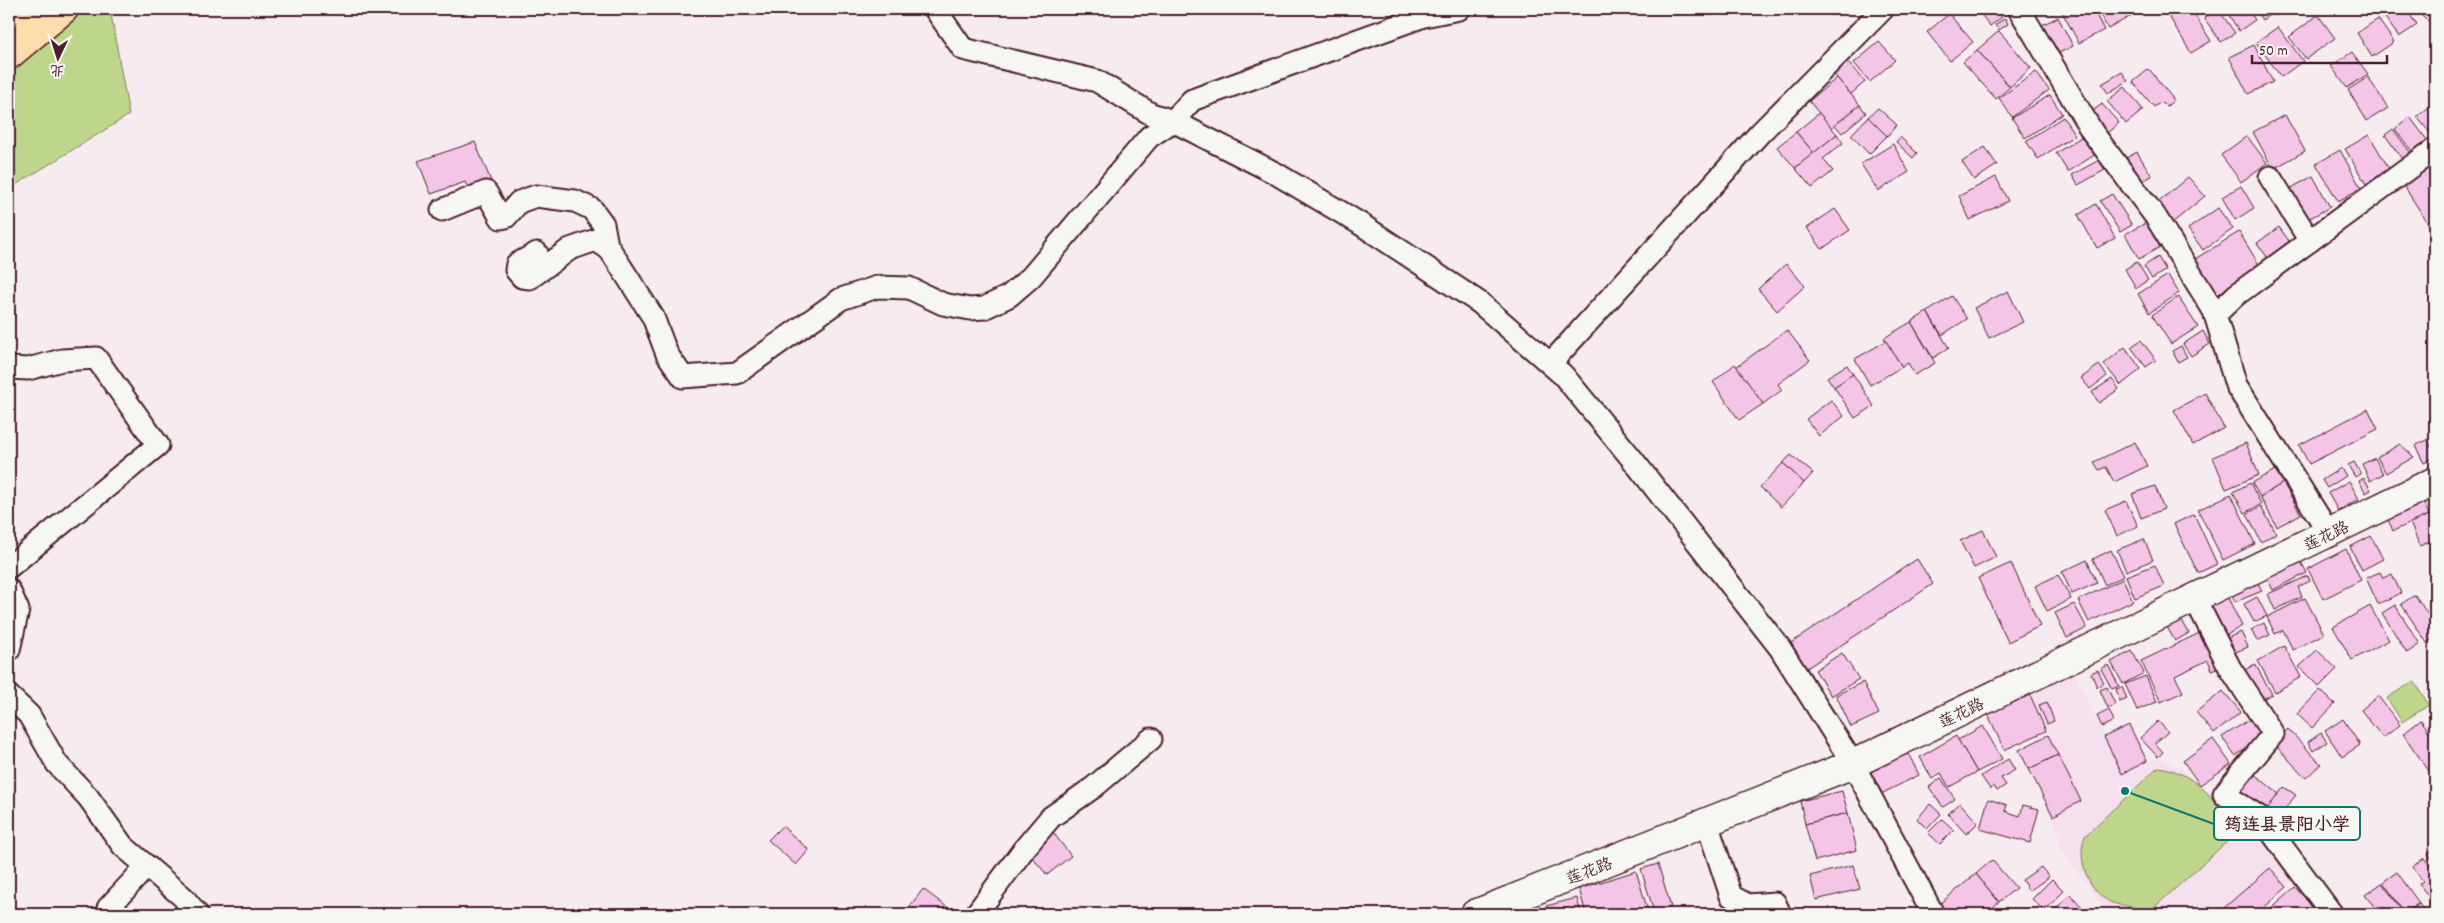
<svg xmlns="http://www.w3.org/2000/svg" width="2444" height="923" viewBox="0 0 2444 923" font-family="Dekko,'LXGW WenKai TC',sans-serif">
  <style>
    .built { fill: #f6e0ee }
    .green { fill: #bed68c; stroke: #847a5c }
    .building { fill: #f5c5e8; stroke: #4a1f2b }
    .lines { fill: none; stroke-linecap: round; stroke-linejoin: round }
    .minor-casing { stroke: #4a1f2b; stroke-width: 25 }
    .secondary-casing { stroke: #4a1f2b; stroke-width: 31 }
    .primary-casing { stroke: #4a1f2b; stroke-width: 31 }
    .minor { stroke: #f6f6f2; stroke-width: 21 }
    .secondary { stroke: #f6f6f2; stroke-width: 28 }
    .primary { stroke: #fddcac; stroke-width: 28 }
    .labels { text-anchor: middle; stroke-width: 4; stroke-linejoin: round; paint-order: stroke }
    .street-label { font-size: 16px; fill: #4a1f2b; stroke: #f6f6f2 }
    .leader { fill: none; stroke: #0f766e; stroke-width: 2 }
    .callout-dot { fill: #0f766e; stroke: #f6f6f2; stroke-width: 2 }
    .callout { fill: #f6f6f2; stroke: #0f766e; stroke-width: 2 }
    .callout-label { font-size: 18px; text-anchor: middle; font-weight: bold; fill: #4a1f2b }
  </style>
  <rect width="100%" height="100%" fill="#f6ecf0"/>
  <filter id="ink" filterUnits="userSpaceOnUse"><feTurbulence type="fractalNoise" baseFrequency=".02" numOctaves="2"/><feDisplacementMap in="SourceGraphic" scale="10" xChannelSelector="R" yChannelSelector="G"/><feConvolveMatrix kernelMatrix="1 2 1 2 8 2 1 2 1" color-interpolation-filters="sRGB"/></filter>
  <g filter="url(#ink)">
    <polygon class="built" points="2073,670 2122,773 2158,757 2179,768 2265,832 2298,876 2257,914 2109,914 2062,852 2053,816 2029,769 2058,755 2027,689"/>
    <g class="green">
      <polygon points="9,9 110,9 129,115 9,189"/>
      <polygon points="2414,681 2429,705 2402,722 2387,698"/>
      <path d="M 2158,767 C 2185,769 2222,798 2225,826 L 2233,821 L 2240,830 L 2147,914 L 2130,914 L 2136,908 C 2128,906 2119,905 2112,903 C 2088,892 2076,859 2085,836 Z"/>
    </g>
    <g class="building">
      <polygon points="1977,9 1996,9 2002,17 1990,26"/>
      <polygon points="2064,9 2093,9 2104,30 2079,43 2061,10"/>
      <polygon points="2097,9 2134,9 2136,13 2108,29"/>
      <polygon points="2174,9 2191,9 2211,41 2191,53 2167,13"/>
      <polygon points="2218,9 2235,33 2221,42 2204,18"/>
      <polygon points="2225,9 2248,9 2255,20 2239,31"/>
      <polygon points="2255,9 2279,9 2262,20"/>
      <polygon points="2393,9 2406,9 2417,25 2399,37 2383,15"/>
      <polygon points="2415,9 2435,9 2435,13 2427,21"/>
      <polygon points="1949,14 1973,42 1950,61 1927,32"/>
      <polygon points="2318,15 2335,38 2306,59 2289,37"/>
      <polygon points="2058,17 2073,46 2055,55 2040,26"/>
      <polygon points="2005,18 2008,24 1999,30 1995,25"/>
      <polygon points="2378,19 2394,42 2372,57 2357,33"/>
      <polygon points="2278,27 2303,61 2281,77 2256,42"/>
      <polygon points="1999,31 2031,68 2010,87 1977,50"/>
      <polygon points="1879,42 1895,60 1870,82 1854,63"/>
      <polygon points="2254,45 2273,82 2248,94 2229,57"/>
      <polygon points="1977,50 2010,87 1996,99 1963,62"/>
      <polygon points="2352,52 2368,74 2347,88 2331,66"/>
      <polygon points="1842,56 1865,82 1851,94 1828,68"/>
      <polygon points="2149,69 2174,100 2166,107 2161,102 2154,107 2133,82"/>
      <polygon points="2036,72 2049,90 2012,117 1999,98"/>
      <polygon points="2122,72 2128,81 2108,93 2102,84"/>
      <polygon points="2368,77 2388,108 2367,121 2348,90"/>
      <polygon points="1837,78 1860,105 1831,128 1809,101"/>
      <polygon points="2125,87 2143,110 2126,124 2107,101"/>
      <polygon points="2050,95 2062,114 2025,138 2012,118"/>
      <polygon points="2435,102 2435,139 2417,117"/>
      <polygon points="2102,104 2119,123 2107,133 2090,113"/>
      <polygon points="1860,105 1866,113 1842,133 1835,125"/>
      <polygon points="1878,108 1897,125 1887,136 1868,117"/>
      <polygon points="1819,113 1837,134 1814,153 1796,132"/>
      <polygon points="2285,115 2305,151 2273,169 2253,132"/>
      <polygon points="1868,117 1887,136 1869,154 1851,135"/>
      <polygon points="2063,117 2075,135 2038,159 2026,141"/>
      <polygon points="2410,117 2427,140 2412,151 2395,129"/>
      <polygon points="2393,129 2413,156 2404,162 2385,135"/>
      <polygon points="1796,132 1814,153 1795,168 1777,147"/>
      <polygon points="1837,134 1843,143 1823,159 1833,171 1812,188 1795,168"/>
      <polygon points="2084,135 2096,154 2068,172 2056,153"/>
      <polygon points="2369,135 2390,170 2366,184 2345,149"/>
      <polygon points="2247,136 2267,163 2241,182 2221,155"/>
      <polygon points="1900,137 1917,153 1913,158 1896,142"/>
      <polygon points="475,142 493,186 470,192 465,182 431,194 418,161"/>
      <polygon points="1893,144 1909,172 1878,191 1861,164"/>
      <polygon points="1985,147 1997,165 1974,180 1962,162"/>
      <polygon points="2340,150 2361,188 2338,201 2316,164"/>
      <polygon points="2137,152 2152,176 2135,185 2121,161"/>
      <polygon points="2099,160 2105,170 2078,185 2072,175"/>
      <polygon points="2435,161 2435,234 2402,183"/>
      <polygon points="2313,176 2330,207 2303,222 2286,191"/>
      <polygon points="1996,177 2008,201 1970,220 1959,196"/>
      <polygon points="2188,177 2205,196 2171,224 2155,205"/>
      <polygon points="2241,186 2254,208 2235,220 2222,197"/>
      <polygon points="2112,194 2132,225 2120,232 2100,201"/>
      <polygon points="2096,204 2115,238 2097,248 2078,215"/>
      <polygon points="2218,208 2233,229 2203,250 2188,229"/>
      <polygon points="1835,209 1850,230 1822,249 1807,228"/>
      <polygon points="2146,223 2160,247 2139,259 2125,234"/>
      <polygon points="2279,227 2292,245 2270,261 2257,243"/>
      <polygon points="2239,232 2261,268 2212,298 2190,262"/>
      <polygon points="2158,257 2166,270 2152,279 2144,266"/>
      <polygon points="2137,262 2148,280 2136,288 2125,269"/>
      <polygon points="1786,264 1805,286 1777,311 1758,289"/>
      <polygon points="2168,275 2179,293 2149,313 2138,294"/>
      <polygon points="2008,291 2023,322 1989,338 1974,308"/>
      <polygon points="1952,296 1967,319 1942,335 1927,312"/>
      <polygon points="2178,297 2198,327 2171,344 2152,315"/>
      <polygon points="1927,312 1949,348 1933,358 1911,322"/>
      <polygon points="1911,322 1935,363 1915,375 1908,363 1902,367 1884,338"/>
      <polygon points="1787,330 1810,360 1778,384 1782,390 1763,404 1736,367"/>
      <polygon points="2203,331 2210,344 2191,356 2183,344"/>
      <polygon points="2141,340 2156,360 2146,367 2131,347"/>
      <polygon points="1886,341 1902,367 1870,385 1855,359"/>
      <polygon points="2181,346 2187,357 2178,362 2172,351"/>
      <polygon points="2125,347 2141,369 2121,385 2104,364"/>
      <polygon points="1735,364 1763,404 1739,420 1713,382"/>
      <polygon points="1847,365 1853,374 1834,387 1827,377"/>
      <polygon points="2099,365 2107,376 2090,389 2081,378"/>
      <polygon points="1853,374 1874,406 1855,418 1834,387"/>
      <polygon points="2112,379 2119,389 2099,403 2092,392"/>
      <polygon points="2205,393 2224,428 2193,445 2174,410"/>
      <polygon points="1831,400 1844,416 1819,436 1806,419"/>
      <polygon points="2368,409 2378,429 2309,464 2299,445"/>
      <polygon points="2428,439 2435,457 2424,463 2415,446"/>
      <polygon points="2135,442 2147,466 2114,482 2106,467 2099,470 2094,462"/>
      <polygon points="2246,443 2259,475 2226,489 2213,457"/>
      <polygon points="2400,444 2414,457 2386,473 2377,457"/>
      <polygon points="1791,455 1813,473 1804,483 1783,463"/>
      <polygon points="2375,458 2383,474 2370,481 2362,464"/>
      <polygon points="2354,462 2361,474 2355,477 2348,465"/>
      <polygon points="1783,463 1804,483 1781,507 1760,487"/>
      <polygon points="2341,468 2346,476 2327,488 2322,480"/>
      <polygon points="2275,470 2283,483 2260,497 2252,483"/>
      <polygon points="2364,478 2371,490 2366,493 2359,481"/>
      <polygon points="2349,481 2359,499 2338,511 2328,493"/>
      <polygon points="2250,483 2261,504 2245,513 2233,492"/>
      <polygon points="2283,483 2301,514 2277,527 2260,497"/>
      <polygon points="2155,486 2164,509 2141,518 2132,494"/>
      <polygon points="2231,494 2255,544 2223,560 2198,510"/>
      <polygon points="2126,501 2138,526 2117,536 2105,510"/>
      <polygon points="2423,501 2429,515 2393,531 2387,517"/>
      <polygon points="2261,506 2276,533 2261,542 2247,514"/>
      <polygon points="2194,514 2217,564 2198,573 2174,524"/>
      <polygon points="2429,515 2435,530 2435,539 2420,546 2410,523"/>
      <polygon points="1983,530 1996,557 1974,568 1960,541"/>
      <polygon points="2371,536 2383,559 2362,570 2350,547"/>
      <polygon points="2144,539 2153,560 2126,571 2117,550"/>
      <polygon points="2346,549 2361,580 2323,599 2308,569"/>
      <polygon points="2111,550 2124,576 2105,585 2093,559"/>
      <polygon points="1917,559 1933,584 1804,670 1788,645"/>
      <polygon points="2087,560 2097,583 2072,594 2062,572"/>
      <polygon points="2300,560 2307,573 2273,590 2266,576"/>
      <polygon points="2011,563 2040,626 2008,642 1978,578"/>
      <polygon points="2155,565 2164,586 2135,598 2126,576"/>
      <polygon points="2380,572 2383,578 2392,574 2401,593 2378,604 2366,578"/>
      <polygon points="2058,575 2071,599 2047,611 2035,586"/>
      <polygon points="2308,576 2310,581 2298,587 2302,597 2275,610 2268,594"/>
      <polygon points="2123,579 2133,601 2089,622 2078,600"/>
      <polygon points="2257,581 2262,591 2235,602 2231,593"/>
      <polygon points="2415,595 2435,625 2435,637 2427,643 2401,604"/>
      <polygon points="2227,596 2242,626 2223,637 2207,606"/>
      <polygon points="2257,597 2267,616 2254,622 2244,604"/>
      <polygon points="2305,598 2324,634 2293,650 2283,630 2275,634 2267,617"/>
      <polygon points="2074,604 2087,628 2067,638 2055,613"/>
      <polygon points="2395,605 2420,644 2407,653 2382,613"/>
      <polygon points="2370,606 2389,640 2352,660 2333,627"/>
      <polygon points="2181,619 2189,633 2175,641 2167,627"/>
      <polygon points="2264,623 2270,635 2257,641 2251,630"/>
      <polygon points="2206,630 2222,665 2212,670 2208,660 2175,676 2183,692 2161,702 2141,661"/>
      <polygon points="2241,632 2248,647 2231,654 2225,639"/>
      <polygon points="2284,646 2301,677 2275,692 2258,661"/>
      <polygon points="2317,650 2337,669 2319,687 2299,667"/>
      <polygon points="2132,651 2144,673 2123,684 2111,662"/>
      <polygon points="1842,653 1859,679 1831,696 1815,670"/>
      <polygon points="2255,664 2272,694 2257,702 2240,673"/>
      <polygon points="2108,665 2119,686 2112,689 2101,669"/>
      <polygon points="2098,670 2104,683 2097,687 2091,673"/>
      <polygon points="2146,676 2157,702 2137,710 2125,684"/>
      <polygon points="1863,682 1879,714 1851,727 1836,695"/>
      <polygon points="2107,687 2115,704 2108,708 2100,690"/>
      <polygon points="2122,687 2127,699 2120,702 2116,689"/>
      <polygon points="2320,690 2335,704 2312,728 2297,714"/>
      <polygon points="2223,691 2241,712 2214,734 2196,712"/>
      <polygon points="2030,695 2046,731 2004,750 1988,714"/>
      <polygon points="2378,696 2400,725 2383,738 2361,710"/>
      <polygon points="2047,702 2054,721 2047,724 2039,705"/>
      <polygon points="2109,710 2114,721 2102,727 2097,716"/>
      <polygon points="2252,718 2264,737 2235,756 2222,737"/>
      <polygon points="2343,719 2360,745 2342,757 2325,731"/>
      <polygon points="2421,720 2435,740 2435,767 2429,771 2403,734"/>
      <polygon points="2158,721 2168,732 2155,743 2163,752 2158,757 2140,738"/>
      <polygon points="2129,725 2147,761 2122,774 2104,737"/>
      <polygon points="1983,726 2002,759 1977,772 1958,740"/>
      <polygon points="2288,729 2321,764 2306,778 2273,743"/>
      <polygon points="2321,733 2327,742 2313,751 2308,742"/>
      <polygon points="2048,735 2058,755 2029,769 2019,750"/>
      <polygon points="1956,736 1977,772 1949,787 1941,773 1932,779 1920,757"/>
      <polygon points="2213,739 2231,764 2200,785 2183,761"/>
      <polygon points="1908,753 1919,775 1881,794 1870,772"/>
      <polygon points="2058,755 2081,801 2053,816 2029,769"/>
      <polygon points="2008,759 2015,770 2001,778 2006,785 1997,791 1994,786 1990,789 1981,776"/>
      <polygon points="2253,773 2279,794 2263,814 2237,794"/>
      <polygon points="1941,778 1955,799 1943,807 1929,787"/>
      <polygon points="2284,787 2296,795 2274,822 2263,814"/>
      <polygon points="1842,791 1848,813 1805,824 1800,801"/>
      <polygon points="1988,799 2007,805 2005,811 2020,816 2023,805 2039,809 2030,843 1980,829"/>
      <polygon points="1960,803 1978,823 1966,834 1948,814"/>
      <polygon points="1930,804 1941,814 1927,829 1917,819"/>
      <polygon points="1848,813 1857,850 1815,861 1805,824"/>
      <polygon points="1942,819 1954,830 1940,844 1928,833"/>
      <polygon points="782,826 809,850 796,865 768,840"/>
      <polygon points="1052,831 1071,856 1047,875 1027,851"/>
      <polygon points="2435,849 2435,865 2428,854"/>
      <polygon points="2424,858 2435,872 2435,899 2432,901 2419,884 2423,881 2412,867"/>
      <polygon points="1992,860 2016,888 1999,902 1976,874"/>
      <polygon points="1658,864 1671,907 1654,912 1641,869"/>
      <polygon points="1853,865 1860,889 1816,900 1810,876"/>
      <polygon points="2041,867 2049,877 2029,891 2022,880"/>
      <polygon points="2270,868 2287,887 2257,914 2217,914"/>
      <polygon points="1636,871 1649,914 1586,914 1579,889"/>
      <polygon points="2397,872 2419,903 2405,913 2383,882"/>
      <polygon points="1976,874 1999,902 1985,914 1944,914 1937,906"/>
      <polygon points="2052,879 2064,891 2044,911 2032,899"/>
      <polygon points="2382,883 2405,914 2380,914 2365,895"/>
      <polygon points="2295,887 2319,914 2276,914 2271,908"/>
      <polygon points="923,889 955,913 955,914 904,914"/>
      <polygon points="2070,894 2082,907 2074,914 2051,914"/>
      <polygon points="1577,898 1581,914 1549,914 1546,906"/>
      <polygon points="2419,904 2427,914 2405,914"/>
      <polygon points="1351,907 1354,914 1331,914"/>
      <polygon points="1541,908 1542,914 1524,914 1523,912"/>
      <polygon points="2366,908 2371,914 2358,914"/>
    </g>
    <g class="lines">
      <defs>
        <g id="minor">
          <polyline points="935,9 963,49 1097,81 1151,114 1173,121 1275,173 1359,223 1480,303 1563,375 1633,460 1780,648 1853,764 1933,914"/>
          <polyline points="2019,9 2093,133 2155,216 2214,311 2236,385 2329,533"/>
          <polyline points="2270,177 2310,241"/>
          <polyline points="442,210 486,192 501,218 506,217 519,202 536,196 575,201 592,209 603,224 607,245 653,317 667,354 683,377 737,373 841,299 877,287 909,288 943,304 970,309 984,308 1009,296 1031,277 1149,137 1173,121 1192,100 1424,16 1459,9"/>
          <polyline points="537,253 517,264 516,270 522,277 530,278 570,249 596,240 609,249"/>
          <polyline points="2215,315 2236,295 2435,149"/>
          <polyline points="1550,364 1760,133 1883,9"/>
          <polyline points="9,368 28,369 62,360 96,358 158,445 9,567"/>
          <polyline points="9,590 18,610 9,650"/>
          <polyline points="2195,599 2230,668 2273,734 2224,794 2261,818 2332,914"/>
          <polyline points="9,696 29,715 57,764 88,797 123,846 183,897 197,914"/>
          <polyline points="1707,823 1731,896 1748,905 1775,903 1780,914"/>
          <polyline points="116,914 108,908 147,866"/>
          <polyline points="976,914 1024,849 1051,817 1094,787 1151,739"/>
        </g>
        <polyline id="secondary" points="1475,914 1853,764 2435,481"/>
        <g id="primary">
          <polyline points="9,23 25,9"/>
          <polyline points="9,55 64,9"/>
        </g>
      </defs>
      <use href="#minor" class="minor-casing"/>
      <use href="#secondary" class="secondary-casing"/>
      <use href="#primary" class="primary-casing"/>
      <use href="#minor" class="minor"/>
      <use href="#secondary" class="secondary"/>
      <use href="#primary" class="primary"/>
    </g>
  </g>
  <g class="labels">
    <g class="street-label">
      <text transform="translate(2326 535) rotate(-26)" y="6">莲花路</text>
      <text transform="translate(1961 712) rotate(-26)" y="6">莲花路</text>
      <text transform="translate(1589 870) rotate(-21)" y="6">莲花路</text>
    </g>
  </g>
  <path class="leader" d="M2125 791L2214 824"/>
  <circle class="callout-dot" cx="2125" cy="791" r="5"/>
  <rect class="callout" x="2214" y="807" width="146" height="33" rx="5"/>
  <g class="callout-label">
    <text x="2287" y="830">筠连县景阳小学</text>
  </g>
  <rect width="2444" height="923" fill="none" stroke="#f6f6f2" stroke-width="30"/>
  <rect x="15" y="15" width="2414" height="893" fill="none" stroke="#4a1f2b" stroke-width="2" filter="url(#ink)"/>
  <g transform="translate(58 58) rotate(184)" stroke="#f6f6f2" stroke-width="4" paint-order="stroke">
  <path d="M0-4L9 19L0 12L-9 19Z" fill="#4a1f2b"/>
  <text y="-8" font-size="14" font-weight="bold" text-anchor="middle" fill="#4a1f2b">北</text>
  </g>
  <path d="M2252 55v8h135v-8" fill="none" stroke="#4a1f2b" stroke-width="2.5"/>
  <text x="2259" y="55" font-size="15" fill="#4a1f2b" stroke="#f6f6f2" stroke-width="4" paint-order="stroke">50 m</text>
</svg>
